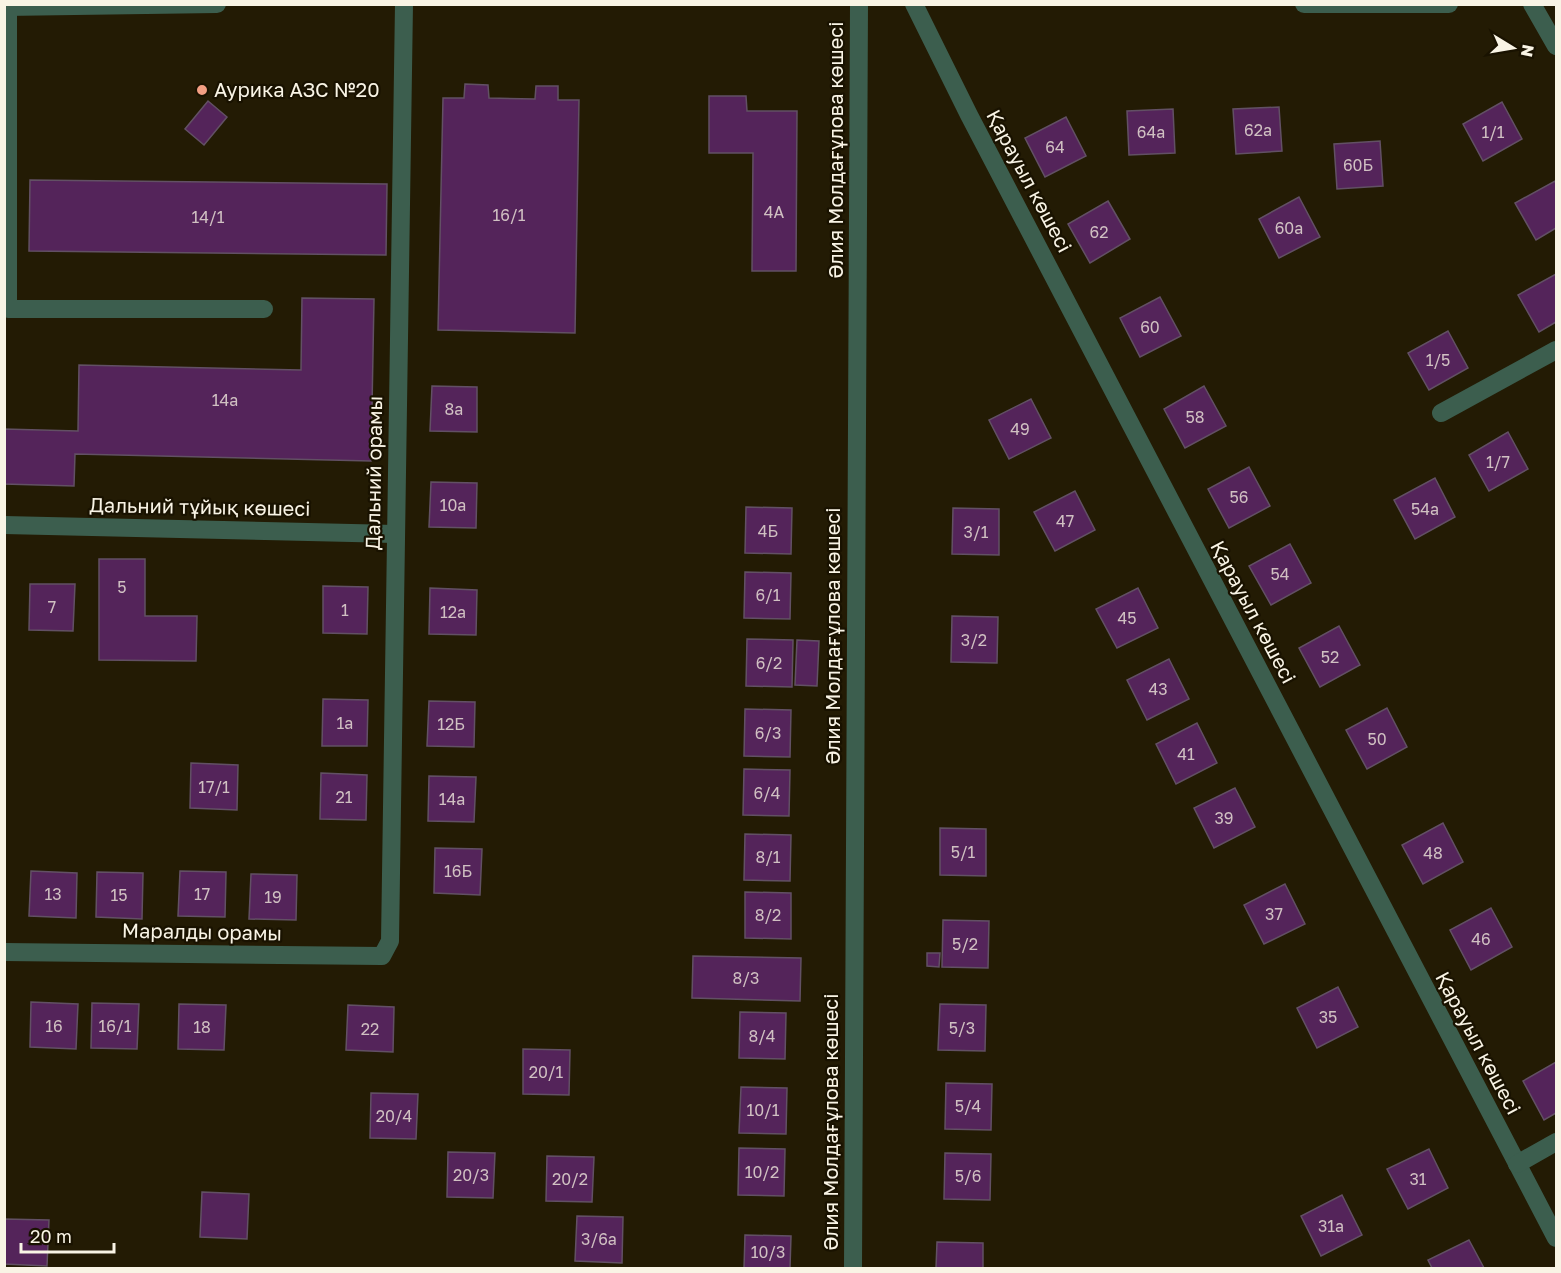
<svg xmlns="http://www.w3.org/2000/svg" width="1561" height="1273" viewBox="0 0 1561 1273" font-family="'Golos Text',sans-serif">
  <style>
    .building { fill: #54245a; stroke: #625064; stroke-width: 1.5 }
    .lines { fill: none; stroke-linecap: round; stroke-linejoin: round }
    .minor { stroke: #3c5e4e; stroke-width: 18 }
    .poi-dot { fill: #f39f83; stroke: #191200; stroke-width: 2 }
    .labels { text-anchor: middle; stroke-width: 4.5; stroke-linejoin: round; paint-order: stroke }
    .number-label { font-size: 16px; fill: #d0c0c2 }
    .poi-label { font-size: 20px; fill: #f9f4e5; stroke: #191200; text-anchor: start }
    .street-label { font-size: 20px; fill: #f9f4e5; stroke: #191200 }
  </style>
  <rect width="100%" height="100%" fill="#231b04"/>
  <g class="building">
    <polygon points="465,84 488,85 489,98 535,99 536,86 558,86 558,100 579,100 575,333 438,330 443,98 464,98"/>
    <polygon points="709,96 746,96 747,111 797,111 796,271 752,271 753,153 709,153"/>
    <polygon points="208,101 227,117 204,145 185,129"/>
    <polygon points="1502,102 1522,139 1483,161 1463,124"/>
    <polygon points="1279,107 1282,151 1236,154 1233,109"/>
    <polygon points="1173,109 1175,153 1129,155 1127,111"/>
    <polygon points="1066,117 1086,156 1045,177 1025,138"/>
    <polygon points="1380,141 1383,186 1337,189 1334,144"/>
    <polygon points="30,180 387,184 386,255 29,251"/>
    <polygon points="1555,181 1556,184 1556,228 1536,240 1515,203"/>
    <polygon points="1299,197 1320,237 1279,258 1259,219"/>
    <polygon points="1108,201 1130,239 1090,263 1068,224"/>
    <polygon points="1556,274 1556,322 1539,332 1518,295"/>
    <polygon points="1160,297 1181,336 1140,357 1120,318"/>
    <polygon points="302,298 374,299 371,461 75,454 74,486 4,484 4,429 78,431 79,365 301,370"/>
    <polygon points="1448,331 1468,368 1429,390 1408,353"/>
    <polygon points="432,386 477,387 477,432 430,431"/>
    <polygon points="1204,386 1226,426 1185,448 1164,409"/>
    <polygon points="1031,399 1051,438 1009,459 989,420"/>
    <polygon points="1508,432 1528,469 1489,491 1469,455"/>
    <polygon points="1249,467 1270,506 1229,528 1208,489"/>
    <polygon points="1435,478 1455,517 1415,539 1394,500"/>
    <polygon points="431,482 477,483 476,528 429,527"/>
    <polygon points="1075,491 1095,530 1055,551 1034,512"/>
    <polygon points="746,507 792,508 791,554 745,553"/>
    <polygon points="953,508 999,509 999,555 952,554"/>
    <polygon points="1290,544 1311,583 1271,605 1249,566"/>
    <polygon points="99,559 145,559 145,616 197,616 196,661 99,660"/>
    <polygon points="745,572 791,573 790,619 744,618"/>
    <polygon points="30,584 75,584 73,631 29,630"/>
    <polygon points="323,586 368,587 367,634 323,633"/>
    <polygon points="430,588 477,590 476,635 429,634"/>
    <polygon points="1138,588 1158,628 1117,648 1096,609"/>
    <polygon points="952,616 998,617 997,663 951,662"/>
    <polygon points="1339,626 1360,665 1320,687 1299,648"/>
    <polygon points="747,639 793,640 792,687 746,686"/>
    <polygon points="797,640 819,641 817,686 795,685"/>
    <polygon points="1169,659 1189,699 1147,720 1127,680"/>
    <polygon points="323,699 368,700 367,746 322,746"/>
    <polygon points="429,701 475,702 474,747 427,746"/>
    <polygon points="1387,708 1407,747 1367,769 1346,730"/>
    <polygon points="745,709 791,710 790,757 744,756"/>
    <polygon points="1197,723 1217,763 1176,784 1156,744"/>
    <polygon points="191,763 238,765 237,810 190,808"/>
    <polygon points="744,769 790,770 789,816 743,815"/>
    <polygon points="321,773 367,775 366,820 320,819"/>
    <polygon points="429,776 476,777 474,822 428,821"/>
    <polygon points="1235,788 1255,827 1214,848 1194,808"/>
    <polygon points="1443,823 1463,862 1423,884 1402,845"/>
    <polygon points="940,828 986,829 986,876 940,875"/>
    <polygon points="745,834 791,835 790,881 744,880"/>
    <polygon points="435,848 482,849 480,895 434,893"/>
    <polygon points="31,871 77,873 76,918 29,916"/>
    <polygon points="180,871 226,872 225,917 178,916"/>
    <polygon points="97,872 143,873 142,919 96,917"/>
    <polygon points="251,874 297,875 296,920 249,919"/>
    <polygon points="1285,884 1305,924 1264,944 1244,905"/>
    <polygon points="745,892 791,893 791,939 745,938"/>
    <polygon points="1491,908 1512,947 1471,970 1450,930"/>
    <polygon points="943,920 989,921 988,968 942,967"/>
    <polygon points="927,953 940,953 939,967 927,966"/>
    <polygon points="693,956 801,958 800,1001 692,998"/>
    <polygon points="1338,987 1358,1027 1317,1048 1297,1008"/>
    <polygon points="31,1002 78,1004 76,1049 30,1047"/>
    <polygon points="92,1003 139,1004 137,1049 91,1048"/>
    <polygon points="179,1004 226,1005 224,1050 178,1049"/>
    <polygon points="940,1004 986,1005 985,1051 938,1050"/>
    <polygon points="348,1005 394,1007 393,1052 346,1050"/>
    <polygon points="740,1012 786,1013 785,1059 739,1058"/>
    <polygon points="523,1049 570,1050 569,1095 523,1094"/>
    <polygon points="1556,1062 1556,1113 1544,1120 1523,1081"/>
    <polygon points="946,1083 992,1084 991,1130 945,1129"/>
    <polygon points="741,1087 787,1088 786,1134 739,1133"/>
    <polygon points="371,1093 418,1094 416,1139 370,1138"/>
    <polygon points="739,1148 785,1149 784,1196 738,1195"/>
    <polygon points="1429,1149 1448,1188 1408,1209 1387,1169"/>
    <polygon points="448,1152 495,1153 493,1198 447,1197"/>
    <polygon points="945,1153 991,1154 990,1200 944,1199"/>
    <polygon points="547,1156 594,1157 592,1202 546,1201"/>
    <polygon points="202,1192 249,1194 247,1239 200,1237"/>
    <polygon points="1342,1195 1362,1235 1321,1256 1301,1216"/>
    <polygon points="577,1216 623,1217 622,1263 575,1261"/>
    <polygon points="4,1219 49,1220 47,1266 4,1264"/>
    <polygon points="745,1235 791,1236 790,1268 744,1268"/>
    <polygon points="1469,1240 1484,1268 1432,1268 1428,1260"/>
    <polygon points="937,1242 983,1243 983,1268 936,1268"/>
  </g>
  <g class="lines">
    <g class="minor">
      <polyline points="914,4 969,115 1556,1238"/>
      <polyline points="1304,4 1449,4"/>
      <polyline points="1532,4 1556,46"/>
      <polyline points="4,7 217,4"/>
      <polyline points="8,7 8,309 264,309"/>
      <polyline points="1441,413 1556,350"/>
      <polyline points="4,525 395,534"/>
      <polyline points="4,952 382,956 390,941 404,4"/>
      <polyline points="1517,1164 1556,1142"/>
      <polyline points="853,1268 859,4"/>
    </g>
  </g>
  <circle class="poi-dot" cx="202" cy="90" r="6"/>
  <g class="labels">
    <g class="number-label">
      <text x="1258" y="136">62а</text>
      <text x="1151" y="138">64а</text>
      <text x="1493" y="138">1/1</text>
      <text x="1055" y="153">64</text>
      <text x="1358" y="171">60Б</text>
      <text x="774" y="218">4А</text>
      <text x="509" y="221">16/1</text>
      <text x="208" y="223">14/1</text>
      <text x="1289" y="234">60а</text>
      <text x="1099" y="238">62</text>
      <text x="1150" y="333">60</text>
      <text x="1438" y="366">1/5</text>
      <text x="225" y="406">14а</text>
      <text x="454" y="415">8а</text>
      <text x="1195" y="423">58</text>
      <text x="1020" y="435">49</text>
      <text x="1498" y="468">1/7</text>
      <text x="1239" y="503">56</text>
      <text x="453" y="511">10а</text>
      <text x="1425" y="515">54а</text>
      <text x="1065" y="527">47</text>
      <text x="768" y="537">4Б</text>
      <text x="976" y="538">3/1</text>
      <text x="1280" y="580">54</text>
      <text x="122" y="593">5</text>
      <text x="768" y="601">6/1</text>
      <text x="52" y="613">7</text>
      <text x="345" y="616">1</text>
      <text x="453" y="618">12а</text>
      <text x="1127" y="624">45</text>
      <text x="974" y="646">3/2</text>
      <text x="1330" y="663">52</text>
      <text x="769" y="669">6/2</text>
      <text x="1158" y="695">43</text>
      <text x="345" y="729">1а</text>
      <text x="451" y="730">12Б</text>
      <text x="768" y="739">6/3</text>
      <text x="1377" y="745">50</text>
      <text x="1186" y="760">41</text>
      <text x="214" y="793">17/1</text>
      <text x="767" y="799">6/4</text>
      <text x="344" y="803">21</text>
      <text x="452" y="805">14а</text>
      <text x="1224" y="824">39</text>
      <text x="963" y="858">5/1</text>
      <text x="1433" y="859">48</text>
      <text x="768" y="863">8/1</text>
      <text x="458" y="877">16Б</text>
      <text x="53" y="900">13</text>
      <text x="202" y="900">17</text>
      <text x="119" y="901">15</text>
      <text x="273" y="903">19</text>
      <text x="1274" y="920">37</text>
      <text x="768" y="921">8/2</text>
      <text x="1481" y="945">46</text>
      <text x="965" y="950">5/2</text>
      <text x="746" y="984">8/3</text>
      <text x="1328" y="1023">35</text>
      <text x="54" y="1032">16</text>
      <text x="115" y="1032">16/1</text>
      <text x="202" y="1033">18</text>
      <text x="962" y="1034">5/3</text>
      <text x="370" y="1035">22</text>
      <text x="762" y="1042">8/4</text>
      <text x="546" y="1078">20/1</text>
      <text x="968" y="1112">5/4</text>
      <text x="763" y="1116">10/1</text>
      <text x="394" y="1122">20/4</text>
      <text x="762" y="1178">10/2</text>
      <text x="471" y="1181">20/3</text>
      <text x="968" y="1182">5/6</text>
      <text x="570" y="1185">20/2</text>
      <text x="1418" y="1185">31</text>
      <text x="1331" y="1232">31а</text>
      <text x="599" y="1245">3/6а</text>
      <text x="768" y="1258">10/3</text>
    </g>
    <g class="poi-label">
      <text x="214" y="97">Аурика АЗС №20</text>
    </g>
    <g class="street-label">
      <text transform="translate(836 150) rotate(-90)" y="7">Әлия Молдағұлова көшесі</text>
      <text transform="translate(1029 181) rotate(62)" y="7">Қарауыл көшесі</text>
      <text transform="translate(374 473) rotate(-89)" y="7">Дальний орамы</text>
      <text transform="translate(200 507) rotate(1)" y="7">Дальний тұйық көшесі</text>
      <text transform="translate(1253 612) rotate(62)" y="7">Қарауыл көшесі</text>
      <text transform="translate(833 636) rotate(-90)" y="7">Әлия Молдағұлова көшесі</text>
      <text transform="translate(202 932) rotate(1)" y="7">Маралды орамы</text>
      <text transform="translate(1478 1043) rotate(62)" y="7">Қарауыл көшесі</text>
      <text transform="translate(831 1122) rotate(-90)" y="7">Әлия Молдағұлова көшесі</text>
    </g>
  </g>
  <rect width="1561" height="1273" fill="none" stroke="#f9f4e5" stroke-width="12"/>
  <g transform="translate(1513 48) rotate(101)" stroke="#191200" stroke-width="4.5" paint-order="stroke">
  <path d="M0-4.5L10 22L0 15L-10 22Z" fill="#f9f4e5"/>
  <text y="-9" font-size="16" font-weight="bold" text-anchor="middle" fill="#f9f4e5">N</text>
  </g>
  <path d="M21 1243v9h93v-9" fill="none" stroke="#f9f4e5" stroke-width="3"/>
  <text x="30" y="1243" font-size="18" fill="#f9f4e5" stroke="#191200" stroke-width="4.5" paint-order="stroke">20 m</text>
</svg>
